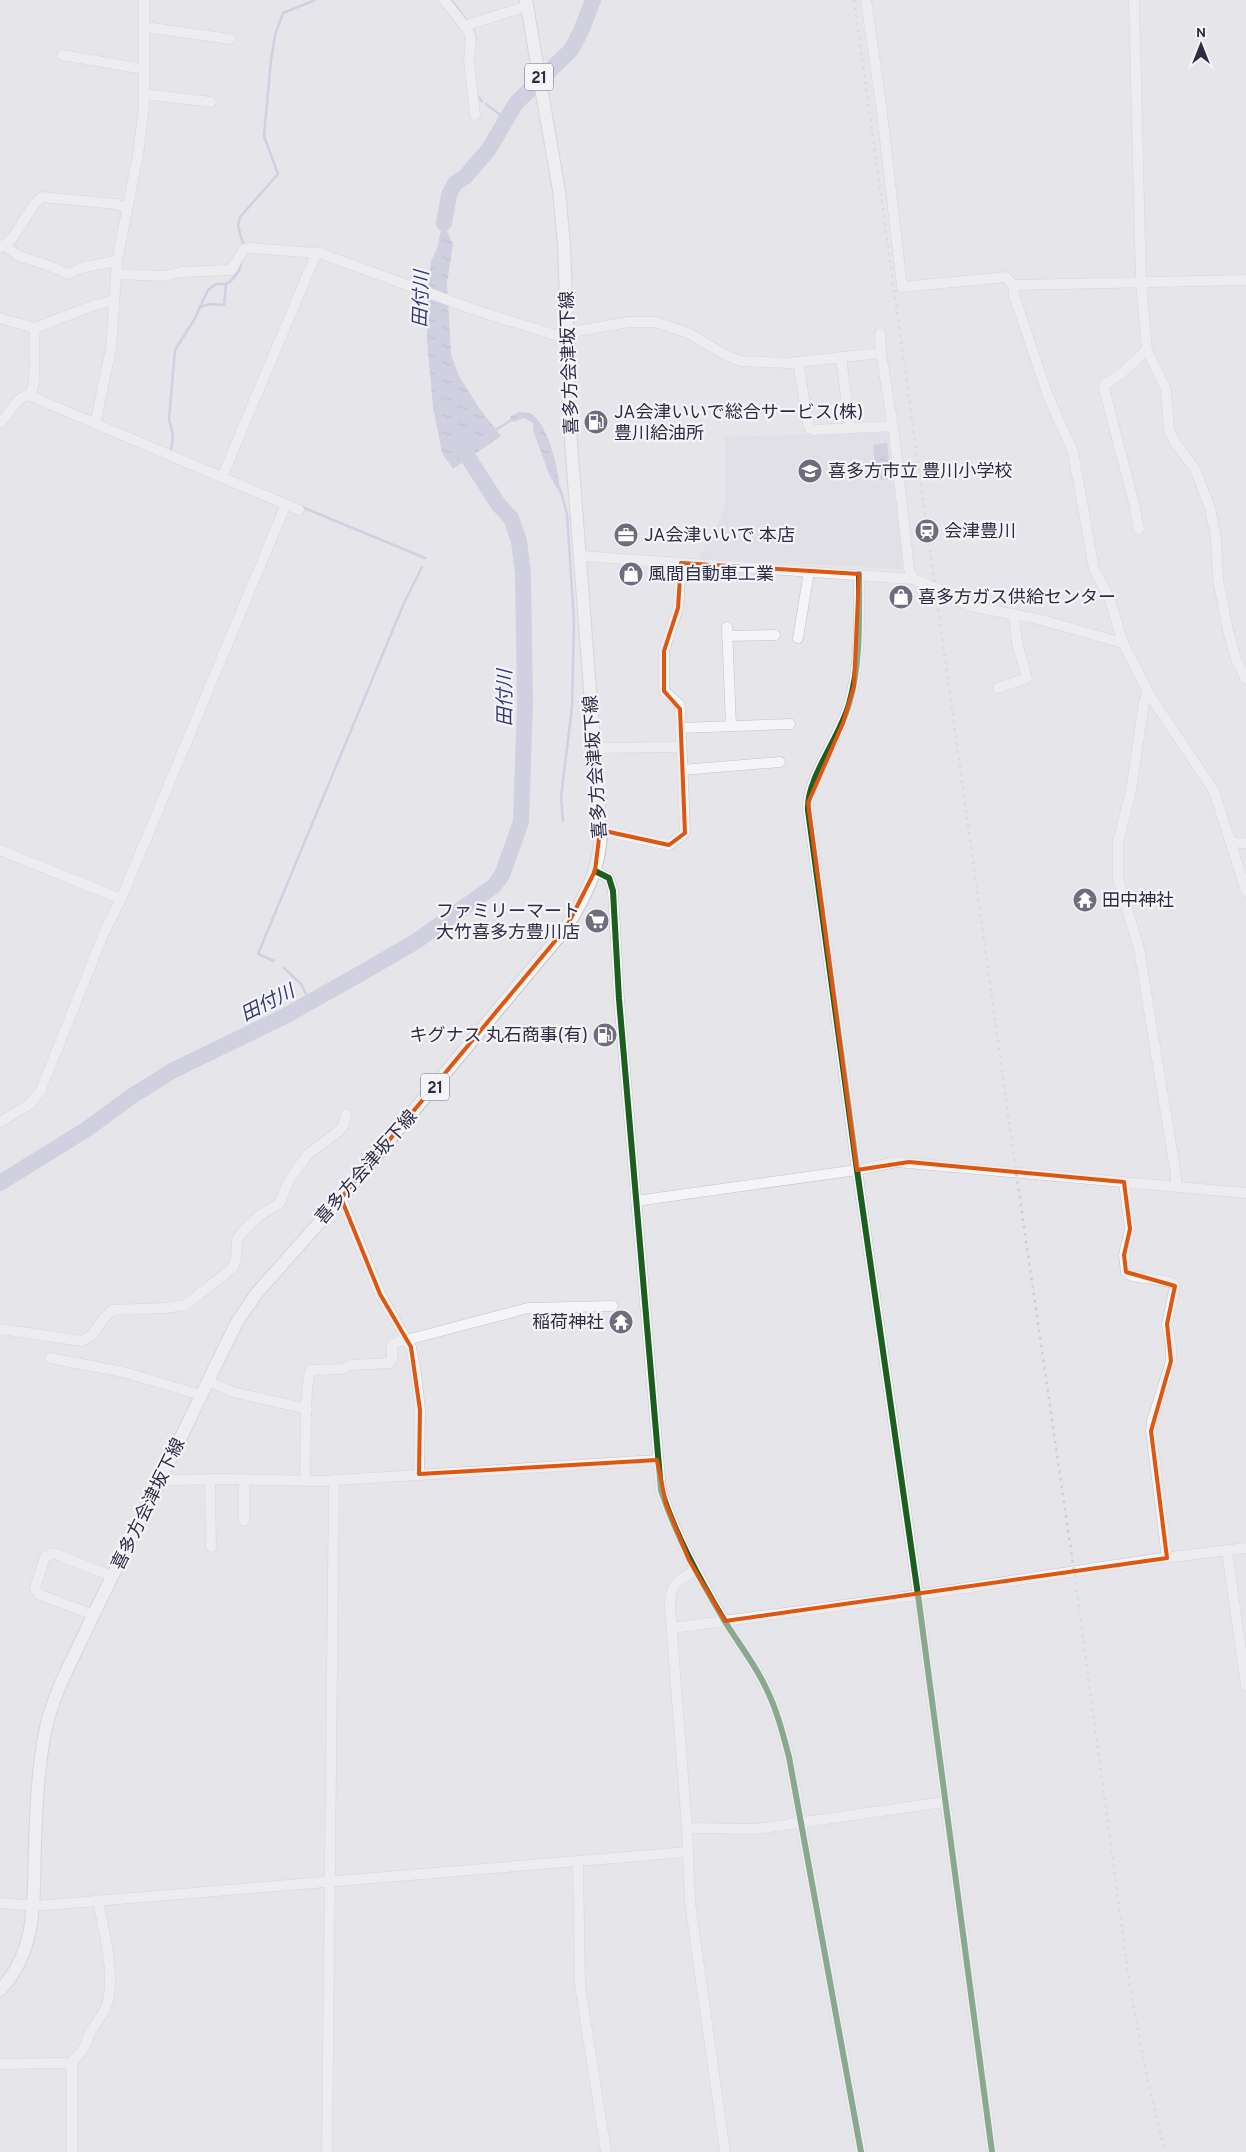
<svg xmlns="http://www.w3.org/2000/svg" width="1246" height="2152" viewBox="0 0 1246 2152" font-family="Overpass,'Noto Sans JP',sans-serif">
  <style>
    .built { fill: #dad9e2 }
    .water { fill: url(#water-ripples) }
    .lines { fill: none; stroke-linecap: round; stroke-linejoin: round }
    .stream { stroke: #b5b6d4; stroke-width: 2.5 }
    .river { stroke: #b5b6d4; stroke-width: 16 }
    .minor-casing { stroke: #c3c3c8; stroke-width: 11 }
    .major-casing { stroke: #c2c2c8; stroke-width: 14 }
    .minor { stroke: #f5f5f7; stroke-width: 10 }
    .major { stroke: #f8f8f8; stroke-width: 12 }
    .rail { stroke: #cfcfd2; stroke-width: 2.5; stroke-dasharray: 2.5 5; stroke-linecap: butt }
    .cycleway-casing { stroke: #f4f4f9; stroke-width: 9 }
    .cycleway { stroke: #1b5e20; stroke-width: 6 }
    .marked { fill: none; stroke: #df570f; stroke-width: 4; stroke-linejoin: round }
    .labels { text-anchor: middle; stroke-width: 4.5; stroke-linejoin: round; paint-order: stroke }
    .shield { fill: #f4f4f9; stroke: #69687a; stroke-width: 1 }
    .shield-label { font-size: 16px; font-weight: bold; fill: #2e2c44 }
    .street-label { font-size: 18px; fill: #2e2c44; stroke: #f4f4f9 }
    .poi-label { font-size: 18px; fill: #2e2c44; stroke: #f4f4f9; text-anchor: start }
    .water-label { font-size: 19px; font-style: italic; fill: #363778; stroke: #f4f4f9 }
  </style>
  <defs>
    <pattern id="water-ripples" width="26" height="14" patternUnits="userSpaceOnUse" patternTransform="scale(1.25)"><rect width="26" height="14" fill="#b5b6d4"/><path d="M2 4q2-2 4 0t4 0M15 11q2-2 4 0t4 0" fill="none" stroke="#9494ae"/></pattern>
  </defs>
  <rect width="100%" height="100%" fill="#e6e6ea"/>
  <polygon class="built" points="883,432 889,434 892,439 902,559 901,569 700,559 701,553 719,522 725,504 725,437"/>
  <g class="water">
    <polygon points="451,198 446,229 453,244 447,283 451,355 459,376 479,408 501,436 453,469 442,453 433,407 427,341 427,302 431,261 437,249 446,205"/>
    <path d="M 519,412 L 530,413 C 549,423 560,475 560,494 L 549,474 L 534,433 L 533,423 L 524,418 L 513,422 L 510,417 Z"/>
    <polygon points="887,443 891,479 877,480 873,445"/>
  </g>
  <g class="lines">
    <g class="stream">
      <polyline points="451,0 468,22"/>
      <polyline points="472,27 476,40"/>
      <polyline points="477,95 482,101"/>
      <polyline points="486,104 507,120"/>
      <polyline points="244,247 238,226 240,217 278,174 264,136 271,60 275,35 283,13 315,0"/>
      <polyline points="199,307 210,304 224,305 226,284"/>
      <polyline points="494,431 513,419"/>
      <polyline points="171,451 173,435 169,419 175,350 194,320 208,290 216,284 226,284 231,281 239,271 243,257"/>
      <polyline points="560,488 567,514 574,621 572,707 561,797 563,821"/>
      <polyline points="302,507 425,558"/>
      <polyline points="274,961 258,954 404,603 422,567"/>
      <polyline points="284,968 301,984 310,1002"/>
    </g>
    <g class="river">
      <polyline points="444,223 449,195 455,183 465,177 489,149 516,103 571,50 581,31 593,0"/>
      <polyline points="0,1183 87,1129 132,1096 172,1071 287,1015 365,971 415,942 494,886 502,875 521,822 525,704 523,574 519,541 511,518 498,504 457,440"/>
    </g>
    <defs>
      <g id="minor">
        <polyline points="444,0 468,30 471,39 469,61 475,115"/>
        <polyline points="866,0 881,104 902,287 1006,277 1013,285 1014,295 1048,396 1073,452 1094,569 1110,600 1123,643 1150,696 1214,791 1246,891"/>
        <polyline points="1134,0 1141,282 1147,350 1166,390 1169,430 1176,444 1195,469 1210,508 1216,538 1218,579 1228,630 1236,659 1246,679"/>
        <polyline points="464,26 527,6"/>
        <polyline points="145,27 230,39"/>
        <polyline points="62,55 144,69"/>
        <polyline points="144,94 211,102"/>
        <polyline points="4,245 19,256 47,265 68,274 84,267 117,261"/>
        <path d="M 0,247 C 20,239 24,210 42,197 L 116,204 L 127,208"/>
        <polyline points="116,274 164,276 181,272 231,270 244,249 251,248 316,253"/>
        <polyline points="1013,285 1246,280"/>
        <polyline points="0,318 35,328 89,307 114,300"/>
        <polyline points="880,333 881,353 894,433 909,569 913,579"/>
        <polyline points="841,357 850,428"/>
        <polyline points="798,362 809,428 814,430 893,426"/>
        <polyline points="28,395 299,510"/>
        <path d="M 0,423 C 7,416 12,406 20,399 C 24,396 30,396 32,390 C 37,377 33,345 35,328"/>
        <polyline points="95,424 111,349 117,261 138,155 144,106 144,0"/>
        <polyline points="222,477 317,252 478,311 555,335 629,322 655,322 688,333 726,355 740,361 788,363 881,353"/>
        <polyline points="1139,529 1134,504 1104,388 1104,385 1123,372 1147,350"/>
        <polyline points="579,556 913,579 936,588 970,606 1038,619 1123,643"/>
        <path d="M 859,574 C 859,617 861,663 849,704 C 840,737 806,779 808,810 L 857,1170 L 918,1595 L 992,2152"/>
        <polyline points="727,627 731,726"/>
        <polyline points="727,636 775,635"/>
        <polyline points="798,638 809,572"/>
        <polyline points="998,688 1027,678 1017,643 1014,616"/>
        <polyline points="1148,691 1144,703 1131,790 1118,842 1118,878 1139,949 1176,1175 1176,1186"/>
        <polyline points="680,728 790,724"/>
        <polyline points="595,748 681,747"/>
        <polyline points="682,770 780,762"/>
        <polyline points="600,830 669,845 684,834 685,830 680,709 679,704 664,691 664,651 678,608 681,563"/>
        <polyline points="1230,842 1246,843"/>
        <polyline points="0,850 121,899"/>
        <path d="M 595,871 L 609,878 L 613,891 L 619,999 L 661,1490 C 676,1536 699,1578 724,1620 C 738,1643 755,1664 766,1688 C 777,1710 783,1734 789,1757 L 861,2152"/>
        <polyline points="0,1122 30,1104 40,1092 103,935 121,899 286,504"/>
        <polyline points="1124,1182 1130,1229 1124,1255 1126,1272 1132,1276 1171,1282 1175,1286 1167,1324 1171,1346 1171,1361 1152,1421 1151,1431 1167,1558"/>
        <polyline points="341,1198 380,1294 411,1347 416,1374 420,1410 419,1474"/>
        <polyline points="636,1201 857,1170 897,1162 1246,1193"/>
        <polyline points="0,1329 82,1341 92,1335 104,1318 112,1310 165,1308 185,1305 233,1268 236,1258 237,1240 243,1231 259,1216 280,1203 288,1182 307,1155 339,1131 343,1126 346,1114"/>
        <polyline points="50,1358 123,1372 201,1395"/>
        <polyline points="208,1381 233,1392 307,1409"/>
        <polyline points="162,1477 172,1480 223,1479 321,1481 657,1460"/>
        <polyline points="210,1479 211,1547"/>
        <polyline points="244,1479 244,1521"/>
        <path d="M 305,1481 C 306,1463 304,1379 311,1370 L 342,1369 L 351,1365 L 389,1363 L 392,1359 L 392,1345 L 395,1343 L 528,1308 L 613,1306"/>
        <polyline points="1227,1551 1246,1686"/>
        <path d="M 695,1570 C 677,1581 669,1585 670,1608 L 687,1828 L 690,1902 L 725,2152"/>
        <polyline points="94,1615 38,1594 35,1588 45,1557 53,1553 112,1576"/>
        <polyline points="672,1628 918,1595 1155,1559 1246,1548"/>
        <polyline points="687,1828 756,1829 944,1802"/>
        <polyline points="578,1862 580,1986 606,2152"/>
        <polyline points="0,1903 35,1906 687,1852"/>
        <polyline points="0,2064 64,2063 72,2065 72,2152"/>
        <path d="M 69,2065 C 83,2052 83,2049 90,2033 C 94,2024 103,2016 106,2007 C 117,1978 103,1929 98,1900"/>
        <polyline points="327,2152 334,1479"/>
      </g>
      <path id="major" d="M 0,1990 C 39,1949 33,1896 35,1844 C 36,1807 38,1768 45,1732 C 51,1702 65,1674 78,1647 C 92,1618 106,1588 121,1559 C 161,1480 198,1401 237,1322 L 256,1294 L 341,1198 L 566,928 C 584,899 600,869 601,833 L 571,442 L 564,244 L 559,191 L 526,0"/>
    </defs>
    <use href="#minor" class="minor-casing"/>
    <use href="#major" class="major-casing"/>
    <use href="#minor" class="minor"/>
    <use href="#major" class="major"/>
    <polyline class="rail" points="854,0 1016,1172 1074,1571 1130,1988 1147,2077 1165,2152"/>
    <defs>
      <g id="cycleway">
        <path d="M 859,574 C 859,617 861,663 849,704 C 840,737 806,779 808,810 L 857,1170 L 918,1595 L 992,2152"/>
        <path d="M 595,871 L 609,878 L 613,891 L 619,999 L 661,1490 C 676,1536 699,1578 724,1620 C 738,1643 755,1664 766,1688 C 777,1710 783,1734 789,1757 L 861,2152"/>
      </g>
    </defs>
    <use href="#cycleway" class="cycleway-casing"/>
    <use href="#cycleway" class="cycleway"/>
  </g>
  <path d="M0 0H1246V2152H0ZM 681,563 L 859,574 L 854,686 L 843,723 L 808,803 L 857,1170 L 909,1162 L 1124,1182 L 1130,1229 L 1124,1255 L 1126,1272 L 1175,1286 L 1167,1324 L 1171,1361 L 1151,1431 L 1167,1558 L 725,1621 L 689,1560 L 666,1504 L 657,1460 L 419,1474 L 420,1410 L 411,1347 L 380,1294 L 341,1198 L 566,928 L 595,871 L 600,830 L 669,845 L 685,833 L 680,709 L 664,691 L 664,651 L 678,608 Z" fill="#e6e6ea" fill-opacity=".55" fill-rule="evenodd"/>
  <path class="marked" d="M 681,563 L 859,574 L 854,686 L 843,723 L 808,803 L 857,1170 L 909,1162 L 1124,1182 L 1130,1229 L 1124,1255 L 1126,1272 L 1175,1286 L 1167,1324 L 1171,1361 L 1151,1431 L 1167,1558 L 725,1621 L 689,1560 L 666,1504 L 657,1460 L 419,1474 L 420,1410 L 411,1347 L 380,1294 L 341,1198 L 566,928 L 595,871 L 600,830 L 669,845 L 685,833 L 680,709 L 664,691 L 664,651 L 678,608 Z"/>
  <defs>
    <symbol id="fuel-disc" viewBox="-11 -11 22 22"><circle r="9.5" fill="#6e6d7e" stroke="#f4f4f9"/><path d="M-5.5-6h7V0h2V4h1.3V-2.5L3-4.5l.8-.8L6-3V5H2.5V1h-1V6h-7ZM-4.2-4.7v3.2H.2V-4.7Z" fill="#fff"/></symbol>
    <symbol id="school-disc" viewBox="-11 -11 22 22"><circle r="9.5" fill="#6e6d7e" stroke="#f4f4f9"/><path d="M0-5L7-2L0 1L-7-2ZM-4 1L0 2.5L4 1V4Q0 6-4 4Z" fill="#fff"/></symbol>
    <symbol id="station-disc" viewBox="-11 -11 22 22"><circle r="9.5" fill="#6e6d7e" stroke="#f4f4f9"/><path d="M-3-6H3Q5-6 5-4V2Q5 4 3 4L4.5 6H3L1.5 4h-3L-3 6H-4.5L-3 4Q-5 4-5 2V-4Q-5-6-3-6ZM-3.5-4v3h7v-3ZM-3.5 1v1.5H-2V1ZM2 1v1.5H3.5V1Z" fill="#fff"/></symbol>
    <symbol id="office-disc" viewBox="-11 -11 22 22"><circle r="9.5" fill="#6e6d7e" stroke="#f4f4f9"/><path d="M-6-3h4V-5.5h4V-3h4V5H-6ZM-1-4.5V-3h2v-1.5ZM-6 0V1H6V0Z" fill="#fff"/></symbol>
    <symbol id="shop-disc" viewBox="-11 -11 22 22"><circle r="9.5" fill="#6e6d7e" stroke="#f4f4f9"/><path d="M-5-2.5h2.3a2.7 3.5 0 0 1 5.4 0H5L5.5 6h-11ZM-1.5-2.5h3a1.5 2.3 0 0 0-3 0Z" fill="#fff"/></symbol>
    <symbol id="temple-disc" viewBox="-11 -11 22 22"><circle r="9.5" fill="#6e6d7e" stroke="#f4f4f9"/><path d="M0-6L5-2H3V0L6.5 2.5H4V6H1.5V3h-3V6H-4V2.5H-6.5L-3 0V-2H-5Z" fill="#fff"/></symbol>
    <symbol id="supermarket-disc" viewBox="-11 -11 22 22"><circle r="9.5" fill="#6e6d7e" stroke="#f4f4f9"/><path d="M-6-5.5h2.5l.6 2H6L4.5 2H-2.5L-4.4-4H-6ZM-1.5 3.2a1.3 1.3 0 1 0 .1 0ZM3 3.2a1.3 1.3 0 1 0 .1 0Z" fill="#fff"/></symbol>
  </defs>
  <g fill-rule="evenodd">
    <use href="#fuel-disc" x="582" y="408" width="28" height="28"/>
    <use href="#school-disc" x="796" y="457" width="28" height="28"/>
    <use href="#station-disc" x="913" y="517" width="28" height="28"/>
    <use href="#office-disc" x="612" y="521" width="28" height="28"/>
    <use href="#shop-disc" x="617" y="560" width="28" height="28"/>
    <use href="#shop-disc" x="887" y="583" width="28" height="28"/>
    <use href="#temple-disc" x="1071" y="886" width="28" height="28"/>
    <use href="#supermarket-disc" x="583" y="907" width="28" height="28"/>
    <use href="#fuel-disc" x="591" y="1021" width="28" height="28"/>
    <use href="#temple-disc" x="607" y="1308" width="28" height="28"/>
  </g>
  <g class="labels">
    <g class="shield">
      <rect x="525" y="63.5" width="28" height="27" rx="4"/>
      <rect x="421" y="1073.5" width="28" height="27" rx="4"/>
    </g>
    <g class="shield-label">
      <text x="539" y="83">21</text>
      <text x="435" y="1093">21</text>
    </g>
    <g class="street-label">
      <text transform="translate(569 363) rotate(-92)" y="6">喜多方会津坂下線</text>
      <text transform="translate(595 767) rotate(-94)" y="6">喜多方会津坂下線</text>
      <text transform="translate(366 1167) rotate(-49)" y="6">喜多方会津坂下線</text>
      <text transform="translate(148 1504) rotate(-64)" y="6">喜多方会津坂下線</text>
    </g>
    <g class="poi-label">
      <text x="614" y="418">JA会津いいで総合サービス(株)<tspan x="614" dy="21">豊川給油所</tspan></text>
      <text x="828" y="477">喜多方市立 豊川小学校</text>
      <text x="944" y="537">会津豊川</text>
      <text x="644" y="541">JA会津いいで 本店</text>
      <text x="648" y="580">風間自動車工業</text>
      <text x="918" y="603">喜多方ガス供給センター</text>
      <text x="1102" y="906">田中神社</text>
      <text x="580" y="917" text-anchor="end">ファミリーマート<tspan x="580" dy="21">大竹喜多方豊川店</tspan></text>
      <text x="588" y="1041" text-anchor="end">キグナス 丸石商事(有)</text>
      <text x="604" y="1328" text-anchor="end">稲荷神社</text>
    </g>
    <g class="water-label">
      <text transform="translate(420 299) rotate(-88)" y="7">田付川</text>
      <text transform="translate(504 698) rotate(-90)" y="7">田付川</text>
      <text transform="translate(267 1002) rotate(-27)" y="7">田付川</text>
    </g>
  </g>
  <g transform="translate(1201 45)" stroke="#f4f4f9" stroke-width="4" paint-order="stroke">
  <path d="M0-4L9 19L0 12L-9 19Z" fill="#2e2c44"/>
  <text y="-8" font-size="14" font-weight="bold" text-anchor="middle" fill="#2e2c44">N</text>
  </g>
</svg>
